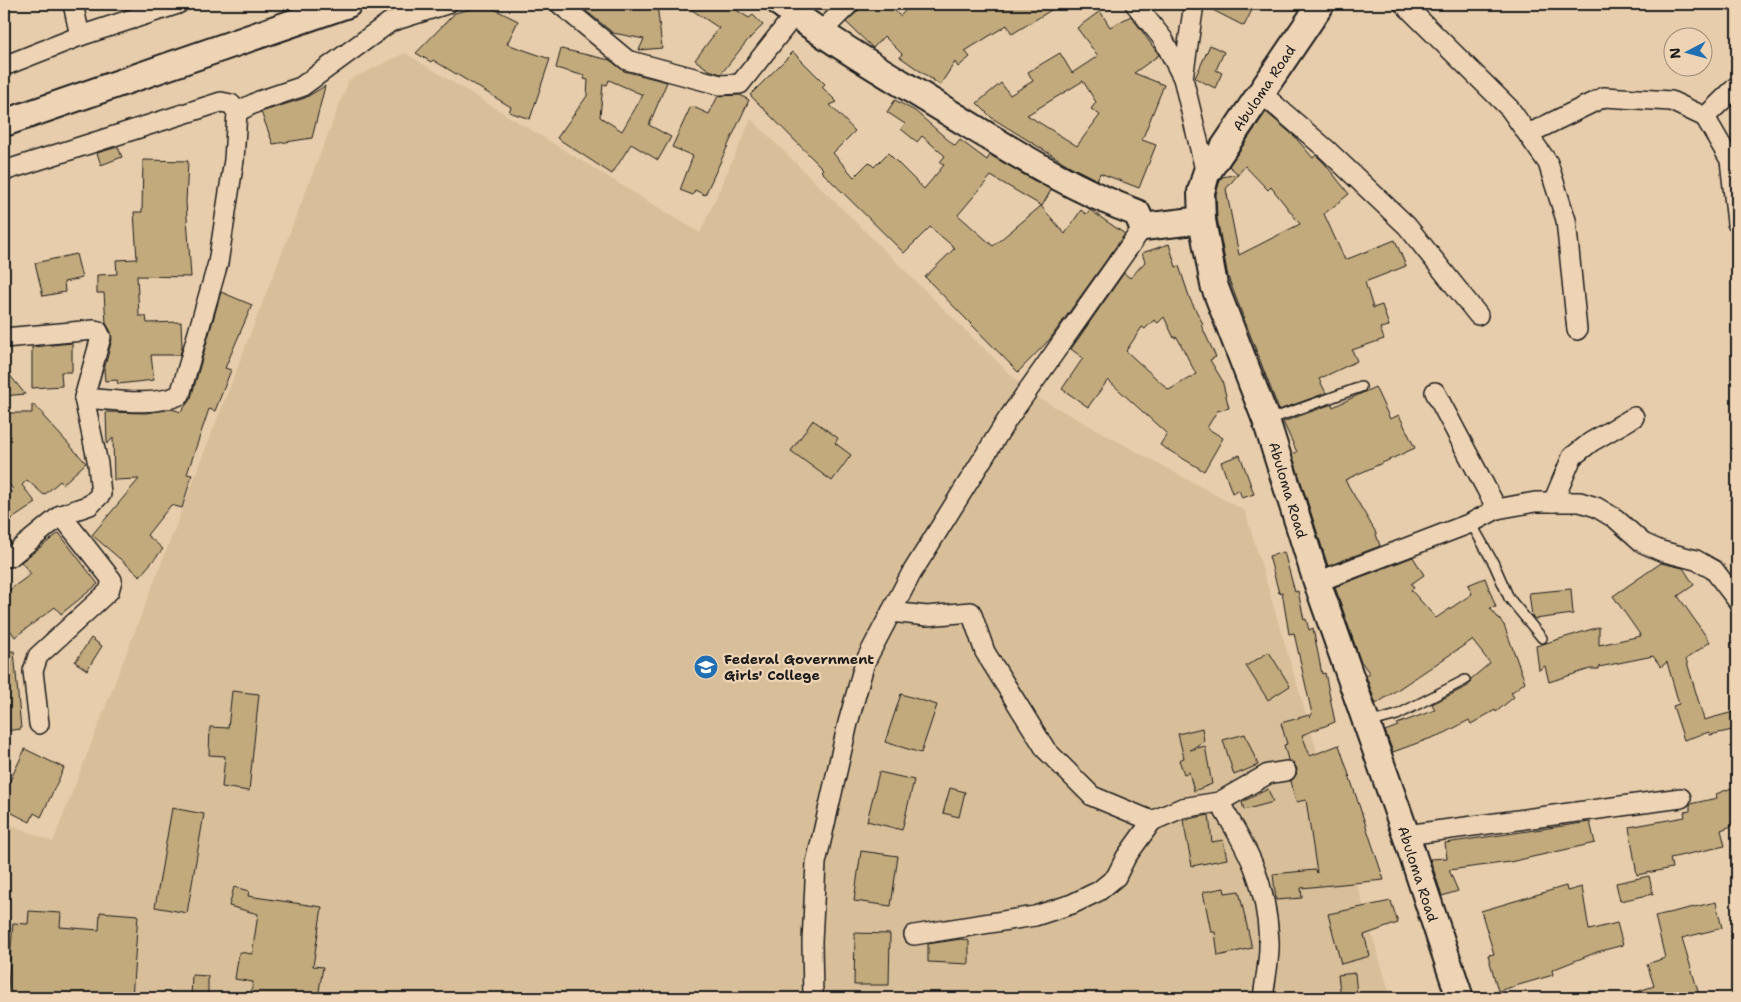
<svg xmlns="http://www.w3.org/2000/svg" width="1741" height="1002" viewBox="0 0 1741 1002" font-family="'Shantell Sans',sans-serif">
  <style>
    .built { fill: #d8bf9a }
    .building { fill: #c2aa7d; stroke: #1c1c1c; fill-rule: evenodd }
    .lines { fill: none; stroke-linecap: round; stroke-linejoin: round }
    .lane-casing { stroke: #1c1c1c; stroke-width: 12 }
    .street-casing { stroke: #1c1c1c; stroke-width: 22 }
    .secondary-casing { stroke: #1c1c1c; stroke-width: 30 }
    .lane { stroke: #eed4b5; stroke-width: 9 }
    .street { stroke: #eed4b5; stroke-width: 19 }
    .secondary { stroke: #eed4b5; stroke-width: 26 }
    .labels { text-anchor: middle; stroke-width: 4.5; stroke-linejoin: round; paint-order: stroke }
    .street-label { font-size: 14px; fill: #1c1c1c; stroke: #eed4b5 }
    .poi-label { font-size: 14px; font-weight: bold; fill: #1c1c1c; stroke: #eed4b5; text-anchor: start }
  </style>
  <rect width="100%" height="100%" fill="#e7cdab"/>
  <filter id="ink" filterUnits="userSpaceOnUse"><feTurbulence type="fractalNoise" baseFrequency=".02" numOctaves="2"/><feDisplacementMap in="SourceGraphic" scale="10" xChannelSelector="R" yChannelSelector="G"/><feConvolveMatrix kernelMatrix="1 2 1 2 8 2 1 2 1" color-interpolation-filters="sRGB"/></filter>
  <g filter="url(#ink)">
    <polygon class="built" points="405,53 700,233 751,119 1028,392 1245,511 1391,998 4,998 4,822 53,842 349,80"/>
    <g class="building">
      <polygon points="606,4 657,4 662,48 639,50 644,39 613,33 585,10 607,8"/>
      <polygon points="683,4 727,4 749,18 753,15 763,25 747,41 721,74 709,70 695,60 719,28"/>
      <polygon points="860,4 888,4 900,16 912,4 1061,4 1012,34 1007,25 965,51 970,57 958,67 955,62 940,85 900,57 902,54 884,36 873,48 846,22 857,12"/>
      <polygon points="1205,4 1255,4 1244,26 1205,6"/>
      <polygon points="486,5 518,21 507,44 550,59 530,119 509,112 511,107 433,60 431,62 416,53 455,13"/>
      <path d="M 1100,11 L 1110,27 L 1131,16 L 1159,55 L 1134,73 L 1164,85 L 1142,140 L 1156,145 L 1139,188 L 1100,173 L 1097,180 L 1068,165 L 992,118 L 977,103 L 1001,83 L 1010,95 L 1033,81 L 1028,72 L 1060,53 L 1072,73 L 1098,56 L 1077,28 ZM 1083,81 L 1096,102 L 1091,109 L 1100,115 L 1077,146 L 1027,115 Z"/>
      <polygon points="1210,45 1224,52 1216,70 1222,73 1215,88 1195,78"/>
      <path d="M 561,49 L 610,60 L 624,71 L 667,82 L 649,125 L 671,137 L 658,160 L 631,144 L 612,174 L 557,138 L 587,96 L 588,80 L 584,79 L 585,76 L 556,68 ZM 609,80 L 643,95 L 622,131 L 600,117 L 603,84 L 607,85 Z"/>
      <polygon points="793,52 825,84 822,87 837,102 830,105 855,131 833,153 854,177 869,162 874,167 888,153 924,189 944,165 940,162 945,156 922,136 917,142 901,129 905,124 887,112 895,100 915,111 955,146 960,140 987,160 990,155 1051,190 1042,206 991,176 958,215 993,246 1041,206 1065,234 1081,210 1086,214 1090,210 1125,234 1050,339 1018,372 925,277 955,248 930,227 904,253 821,171 823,169 750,95"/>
      <polygon points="325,86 312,138 273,144 261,112 305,98"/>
      <polygon points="740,95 749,100 705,195 695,190 693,195 680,190 693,156 672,147 691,106 709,114 718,96"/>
      <path d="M 1266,112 L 1294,136 L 1313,158 L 1316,155 L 1325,164 L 1349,194 L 1324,214 L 1345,260 L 1395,240 L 1406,266 L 1365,282 L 1373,308 L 1382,305 L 1389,326 L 1380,328 L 1384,339 L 1352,350 L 1357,361 L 1319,379 L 1326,393 L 1279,410 L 1228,277 L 1217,218 L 1216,194 L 1220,180 L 1222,177 L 1238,174 L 1229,166 ZM 1245,166 L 1268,190 L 1271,187 L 1300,224 L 1239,255 L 1226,189 Z"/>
      <polygon points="118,147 122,157 101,165 97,153"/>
      <polygon points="143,160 188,161 186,202 191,277 137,276 139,316 146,316 147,323 181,322 182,347 180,355 151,355 154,380 118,384 117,380 105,381 104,370 112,339 111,332 106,323 104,293 97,293 97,275 117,274 116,260 137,259 134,212 142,212"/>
      <path d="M 1169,244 L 1176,267 L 1179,266 L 1190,299 L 1203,324 L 1201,325 L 1216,357 L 1210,360 L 1222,380 L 1229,408 L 1217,411 L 1207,428 L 1223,438 L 1204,471 L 1160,445 L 1167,434 L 1108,380 L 1088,407 L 1062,389 L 1083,358 L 1071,349 L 1124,273 L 1130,278 L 1145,262 L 1142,253 ZM 1164,317 L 1174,338 L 1177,337 L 1196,374 L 1169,390 L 1126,351 L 1142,327 L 1145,329 L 1154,320 L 1158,323 Z"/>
      <polygon points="76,254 82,278 64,282 65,292 43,296 35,263"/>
      <polygon points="221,292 252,305 225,368 231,370 215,411 209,409 187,474 192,475 182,508 171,505 147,535 163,549 140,576 92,535 139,479 114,480 113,438 107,444 106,412 146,413 172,409 181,412 191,398"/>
      <polygon points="72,343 72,372 61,372 62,386 32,388 32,347"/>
      <polygon points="4,368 25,394 4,396"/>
      <polygon points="1375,387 1390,419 1399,415 1415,448 1345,480 1375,531 1380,546 1328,566 1292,454 1297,452 1283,422 1332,404 1333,407"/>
      <polygon points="32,404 43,413 43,416 86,463 63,484 60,481 44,495 27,480 22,485 36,503 9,521 4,513 4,497 14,490 4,479 4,413 32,413"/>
      <polygon points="813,420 838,438 835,443 851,455 832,481 791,451"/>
      <polygon points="1240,455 1254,494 1242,498 1239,490 1232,493 1221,462"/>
      <polygon points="59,533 98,584 61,614 55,607 15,637 4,621 4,594 31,574 21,562"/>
      <polygon points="1284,552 1295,592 1298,591 1304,620 1306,619 1309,630 1313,628 1322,674 1325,673 1335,722 1302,735 1310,756 1339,745 1384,880 1301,888 1302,898 1276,900 1273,874 1315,870 1317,873 1306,800 1296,802 1291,781 1296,775 1297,769 1294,764 1288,760 1284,745 1287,744 1281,723 1309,715 1310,717 1312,714 1294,633 1289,634 1282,592 1279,593 1269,556"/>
      <polygon points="1413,557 1424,575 1411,584 1414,588 1411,590 1436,618 1472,594 1468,585 1485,578 1496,607 1490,608 1504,625 1525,682 1511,693 1514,697 1496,712 1495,710 1471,724 1469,720 1445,733 1393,752 1385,731 1398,726 1397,724 1435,710 1432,704 1468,686 1471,679 1490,663 1472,640 1376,704 1366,676 1370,674 1360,660 1335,587"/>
      <polygon points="1661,563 1683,568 1694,585 1678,596 1710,642 1686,659 1704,720 1737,711 1737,729 1710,735 1709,732 1684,740 1673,706 1679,704 1667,662 1661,667 1653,656 1599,667 1599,669 1590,669 1549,682 1545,666 1539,670 1536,646 1599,627 1599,645 1641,636 1613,596"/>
      <polygon points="1571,589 1573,614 1535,619 1532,616 1529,593"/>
      <polygon points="91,638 102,646 87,670 75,662"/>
      <polygon points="14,651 21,729 4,731 4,652"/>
      <polygon points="1269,652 1290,686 1268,700 1246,666"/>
      <polygon points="232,691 259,694 249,791 222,787 225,756 209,755 210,727 228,728"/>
      <polygon points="901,694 937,705 921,753 885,742"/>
      <polygon points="1202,728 1204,741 1190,750 1205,746 1212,784 1194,791 1189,772 1184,774 1179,760 1184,758 1178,734"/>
      <polygon points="1245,734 1258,765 1234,775 1223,740"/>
      <polygon points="25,749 64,768 41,817 34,813 30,822 4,809 4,793"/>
      <polygon points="879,772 914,780 902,830 867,821"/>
      <polygon points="1737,786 1737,824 1721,830 1725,846 1670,858 1672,868 1637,875 1629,827 1685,817 1684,812 1690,811 1690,804 1717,798 1716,794"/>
      <polygon points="950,788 965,792 959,817 943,813"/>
      <polygon points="1268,789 1273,802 1244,810 1242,802"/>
      <polygon points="172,808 204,814 187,913 155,907"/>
      <polygon points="1209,815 1212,842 1223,840 1227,859 1192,866 1183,820"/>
      <polygon points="1590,822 1595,843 1510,862 1449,870 1458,891 1442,896 1430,859 1447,858 1445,843"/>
      <polygon points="861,851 898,856 891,906 854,901"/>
      <polygon points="1649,876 1653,894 1620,901 1616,883"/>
      <polygon points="1566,886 1567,891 1582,887 1589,930 1617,923 1623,945 1597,952 1552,970 1553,975 1498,991 1488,955 1494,954 1481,911"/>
      <polygon points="234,887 249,891 248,896 322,907 313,966 323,967 318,997 250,998 253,982 235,979 239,952 252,954 258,914 229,906"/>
      <polygon points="1224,888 1225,893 1239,891 1252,948 1218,956 1215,932 1211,932 1203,892"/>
      <polygon points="1391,901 1398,923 1364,935 1370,956 1341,964 1328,914"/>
      <polygon points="1716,902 1722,928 1682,938 1700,998 1628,998 1627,995 1654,986 1647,964 1665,958 1655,916"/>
      <polygon points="29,911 61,913 60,927 99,930 100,912 138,915 132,998 7,998 13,923 28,924"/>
      <polygon points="855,933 890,934 889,985 854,985"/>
      <polygon points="961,939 969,941 969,964 928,962 928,944"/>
      <polygon points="1355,973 1357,995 1341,998 1338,975"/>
      <polygon points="192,975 208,976 208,998 191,998"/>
    </g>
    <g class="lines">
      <defs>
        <g id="lane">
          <polyline points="1268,420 1361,387"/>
          <polyline points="1471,523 1494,564 1509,598 1542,638"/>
          <polyline points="1368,723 1397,715 1465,680"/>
        </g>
        <g id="street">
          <polyline points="73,4 80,36"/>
          <polyline points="560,4 627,60 720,85 740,84 795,14"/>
          <polyline points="1135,4 1163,39 1183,78"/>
          <polyline points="1194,4 1183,78 1206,174"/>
          <polyline points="1404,4 1510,109 1548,163 1566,220 1577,330"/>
          <polyline points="821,32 849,4"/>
          <polyline points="4,66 80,36 178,4"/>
          <polyline points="1261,93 1326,149 1407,226 1478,315"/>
          <polyline points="237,112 259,101 301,87 390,22 447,4"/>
          <polyline points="1705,117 1737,86"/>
          <polyline points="1528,134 1604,97 1671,101 1705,117 1730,160 1737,223"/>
          <path d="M 4,171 L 221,102 L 231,104 L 237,112 L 234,160 L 218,263 L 180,395 C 152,407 114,400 84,398"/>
          <polyline points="4,338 94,330 98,331 101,337 84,398 98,464 101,494 90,505 61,515 10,557"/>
          <polyline points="1435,392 1497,509"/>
          <polyline points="1553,502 1572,457 1591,442 1634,417"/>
          <polyline points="1317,582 1471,523 1497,509 1535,502 1580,502 1596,507 1616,519 1643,543 1661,551 1696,560 1714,570 1737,600"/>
          <polyline points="891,612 927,616 971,612 985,652 1046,750 1092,796 1152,821 1182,808 1219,802 1268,774 1286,771"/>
          <polyline points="39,724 33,671 38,656 109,591 112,580 61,515"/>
          <path d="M 1219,802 C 1249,852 1266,880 1269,941 C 1270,959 1265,980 1263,998"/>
          <polyline points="1406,835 1681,798"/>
          <polyline points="914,935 1035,916 1072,904 1099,891 1116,877 1126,857 1152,821"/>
          <polyline points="813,998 812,942 816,863 848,723 865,662 911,574 1007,420 1143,227"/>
        </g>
        <g id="secondary">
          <path d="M 781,4 C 831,42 887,74 940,107 C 1003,145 1068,188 1137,213 L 1143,227 L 1202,220"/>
          <polyline points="1321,4 1206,174 1201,192 1202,220 1214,285 1266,420 1317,582 1406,835 1460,998"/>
          <polyline points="4,123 348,4"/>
        </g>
      </defs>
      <use href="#lane" class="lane-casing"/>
      <use href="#street" class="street-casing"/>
      <use href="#secondary" class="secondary-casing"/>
      <use href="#lane" class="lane"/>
      <use href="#street" class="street"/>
      <use href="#secondary" class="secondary"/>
    </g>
  </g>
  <defs>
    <symbol id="university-disc" viewBox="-11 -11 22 22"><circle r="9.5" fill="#1f6fb2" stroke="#eed4b5"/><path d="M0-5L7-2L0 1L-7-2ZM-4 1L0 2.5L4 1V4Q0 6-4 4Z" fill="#fff"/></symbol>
  </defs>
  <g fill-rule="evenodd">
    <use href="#university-disc" x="692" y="653" width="28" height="28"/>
  </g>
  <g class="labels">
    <g class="street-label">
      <text transform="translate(1264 88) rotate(-56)" y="5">Abuloma Road</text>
      <text transform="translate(1288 490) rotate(73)" y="5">Abuloma Road</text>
      <text transform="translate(1418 874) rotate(72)" y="5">Abuloma Road</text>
    </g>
    <g class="poi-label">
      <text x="724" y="664">Federal Government<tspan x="724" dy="16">Girls' College</tspan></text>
    </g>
  </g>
  <rect width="1741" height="1002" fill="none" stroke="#eed4b5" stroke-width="20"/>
  <rect x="10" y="10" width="1721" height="982" fill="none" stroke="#1c1c1c" stroke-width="2" filter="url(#ink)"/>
  <g transform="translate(1688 52) rotate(264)"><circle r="24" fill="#eed4b5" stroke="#9a8a78"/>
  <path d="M0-4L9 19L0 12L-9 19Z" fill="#1f6fb2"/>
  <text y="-8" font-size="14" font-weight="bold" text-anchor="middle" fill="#1c1c1c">N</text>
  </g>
</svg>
